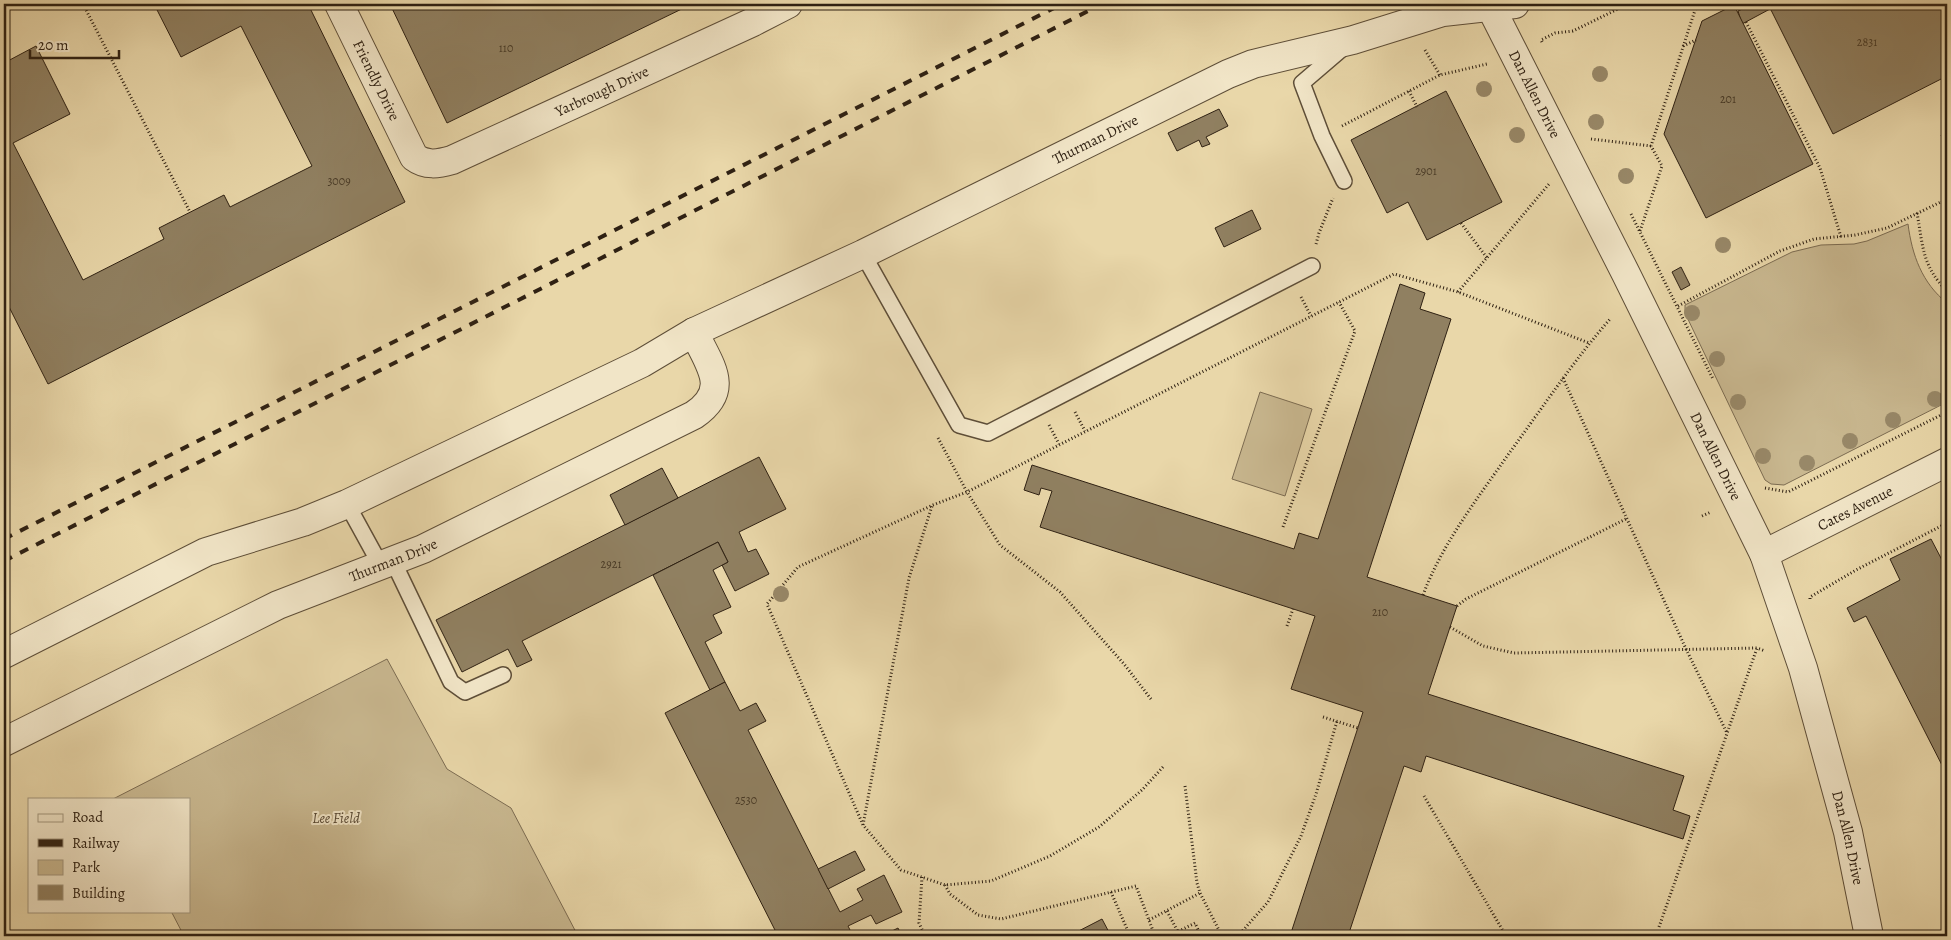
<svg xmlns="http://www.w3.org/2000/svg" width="1951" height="940" viewBox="0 0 1951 940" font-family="Alegreya,serif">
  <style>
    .green { fill: #c9b890; stroke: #7c6c52 }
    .building { fill: #908061; stroke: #2f2113 }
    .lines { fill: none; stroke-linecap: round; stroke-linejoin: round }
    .service-casing { stroke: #5e4e38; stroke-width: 18 }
    .minor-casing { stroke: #5e4e38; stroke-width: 30 }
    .tertiary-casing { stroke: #5e4e38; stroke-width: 30 }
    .path { stroke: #2f2113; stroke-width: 3; stroke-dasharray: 1 2.5; stroke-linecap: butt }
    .service { stroke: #f1e5c7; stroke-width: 15 }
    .minor { stroke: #f1e5c7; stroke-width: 28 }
    .tertiary { stroke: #f1e5c7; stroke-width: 28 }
    .rail { stroke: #2f2113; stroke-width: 4; stroke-dasharray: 9 9; stroke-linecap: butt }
    .tree { fill: #988868 }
    .labels { text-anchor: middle; stroke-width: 4; stroke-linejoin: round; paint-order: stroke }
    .number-label { font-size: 12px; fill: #473926 }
    .street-label { font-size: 15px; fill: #2f2113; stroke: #f1e5c7 }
    .park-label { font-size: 15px; font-style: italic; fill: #564732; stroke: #f1e5c7 }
  </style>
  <rect width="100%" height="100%" fill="#e9d7a9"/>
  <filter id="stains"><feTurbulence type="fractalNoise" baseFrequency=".004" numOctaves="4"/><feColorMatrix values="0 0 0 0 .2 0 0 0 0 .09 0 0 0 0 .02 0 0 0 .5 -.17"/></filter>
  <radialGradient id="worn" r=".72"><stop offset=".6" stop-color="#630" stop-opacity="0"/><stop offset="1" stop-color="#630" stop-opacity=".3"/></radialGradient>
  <g class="green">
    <path d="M 1908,224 C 1912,255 1922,283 1947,303 L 1947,402 L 1784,485 L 1771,484 L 1765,480 L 1685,313 L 1685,305 L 1792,252 L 1821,245 L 1854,244 L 1867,241 Z"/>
    <polygon points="1260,392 1312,409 1285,496 1232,479"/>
    <polygon points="387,659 447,769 511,808 578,936 184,936 171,911 189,911 189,799 113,799"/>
  </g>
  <g class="building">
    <polygon points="154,4 308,4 405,202 48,384 4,297 4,63 36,46 70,114 13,143 83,280 164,239 159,228 224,195 230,207 312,166 241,26 181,57"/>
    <polygon points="390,4 692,4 447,123"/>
    <polygon points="1753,4 1768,4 1770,9 1742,24 1738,11"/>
    <polygon points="1768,4 1947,4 1947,76 1833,134"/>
    <polygon points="1734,5 1813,164 1706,218 1664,134 1702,21"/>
    <polygon points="1446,91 1502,202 1427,240 1408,202 1387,213 1351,140"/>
    <polygon points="1219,109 1228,126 1206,137 1210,144 1202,147 1199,140 1177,151 1168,133"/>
    <polygon points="1947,132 1947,148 1941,135"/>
    <polygon points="1252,210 1261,229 1224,247 1215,228"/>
    <polygon points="1681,267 1690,285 1681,290 1672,272"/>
    <polygon points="1400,284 1425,293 1420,309 1451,319 1367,577 1457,606 1428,694 1684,776 1673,810 1690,816 1683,839 1426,756 1421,772 1404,766 1348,936 1290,936 1363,712 1291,689 1315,616 1040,527 1052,491 1041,488 1039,495 1024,490 1032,465 1294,549 1299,533 1318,539"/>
    <polygon points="759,457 786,509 739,532 748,552 756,549 769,574 735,591 722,565 728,562 718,542 522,641 532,660 517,667 508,649 462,672 436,620"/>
    <polygon points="662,468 678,498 625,525 610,495"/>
    <polygon points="1931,539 1942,560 1947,557 1947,775 1866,616 1854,622 1847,608 1900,580 1890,559"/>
    <polygon points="718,542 728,562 713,570 731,607 713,615 722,633 705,642 725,682 710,690 653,575"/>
    <polygon points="725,682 740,711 756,703 766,721 748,730 840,912 863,900 857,889 884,875 902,912 876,924 871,915 848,926 853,936 778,936 665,713"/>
    <polygon points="855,851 865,870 828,889 818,869"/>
    <polygon points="1102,919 1111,936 1069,936"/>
    <polygon points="898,928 902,936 882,936"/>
  </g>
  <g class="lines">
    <defs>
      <g id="service">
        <polyline points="1344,181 1322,136 1302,83 1344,47"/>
        <polyline points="863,254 959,425 988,433 1312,266"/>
        <polyline points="347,504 381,566"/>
        <polyline points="393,561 451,682 465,692 503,675"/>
      </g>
      <g id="minor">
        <path id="s1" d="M 339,4 L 414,157 C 426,166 438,164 452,160 L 753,22 L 788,4"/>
        <path id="s2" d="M 4,654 L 206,552 L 303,522 L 347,504 L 642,363 L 694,332 L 863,254 L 1228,74 L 1253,64 L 1353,40 L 1443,12 L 1515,4"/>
        <path id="s3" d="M 4,742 L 278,605 L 423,549 L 694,415 C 732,389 709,365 694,332"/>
      </g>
      <g id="tertiary">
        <path id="s4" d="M 1489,4 L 1626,274 L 1764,554 L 1803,668 L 1848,832 L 1869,936"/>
        <path id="s5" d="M 1764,554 L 1947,462"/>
      </g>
    </defs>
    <use href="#service" class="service-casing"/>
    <use href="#minor" class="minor-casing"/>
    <use href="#tertiary" class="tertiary-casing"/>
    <g class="path">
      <polyline points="83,4 190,212"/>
      <polyline points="1737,4 1740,10"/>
      <polyline points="1746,22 1820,168 1841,237"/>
      <polyline points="1542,42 1541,40 1555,33 1573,31 1628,4"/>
      <polyline points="1683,46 1696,40"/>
      <polyline points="1425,50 1440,75"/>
      <polyline points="1409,91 1417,107"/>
      <polyline points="1342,126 1440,75 1487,64"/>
      <polyline points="1591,139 1651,146"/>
      <polyline points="1942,201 1947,212"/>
      <path d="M 1917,213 C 1923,246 1922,266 1947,291"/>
      <polyline points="1631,214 1713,379"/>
      <polyline points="1461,223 1487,258"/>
      <polyline points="1640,231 1662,166 1651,146 1697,4"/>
      <polyline points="1316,244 1319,233 1333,198"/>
      <polyline points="1458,292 1549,184"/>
      <polyline points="1301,297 1311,316"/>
      <polyline points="1678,306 1780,251 1814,239 1855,235 1887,228 1947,199"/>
      <polyline points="1563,378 1686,649 1727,733"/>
      <polyline points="1075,412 1085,431"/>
      <polyline points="1049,425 1059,444"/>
      <polyline points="938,438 967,492 1000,545 1060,592 1124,664 1151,699"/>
      <polyline points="1765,488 1788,492 1947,412"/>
      <polyline points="1702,516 1711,512"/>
      <polyline points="1283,527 1355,331 1339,302"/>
      <path d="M 1423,595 C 1443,542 1478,498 1510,452 C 1543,407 1574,360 1611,318"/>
      <polyline points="1810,599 1810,597 1856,570 1947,523"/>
      <polyline points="1457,606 1466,599 1626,519"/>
      <polyline points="1287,626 1293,609"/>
      <polyline points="1450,627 1483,646 1514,653 1757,648 1765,651"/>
      <polyline points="1323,717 1358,728"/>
      <polyline points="1163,767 1142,790 1099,827 1050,856 991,881 945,885 901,870 863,825 767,604 798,567 933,505 967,492 1394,274 1458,292 1589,343"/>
      <polyline points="1185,786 1197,883 1200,893 1222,936"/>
      <polyline points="1424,796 1506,936"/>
      <polyline points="863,825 909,578 932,506"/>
      <polyline points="922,877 919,923 925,936"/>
      <polyline points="945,885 950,894 978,915 1001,919 1136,886 1155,936"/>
      <polyline points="1111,892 1130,936"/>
      <polyline points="1167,911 1178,932"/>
      <polyline points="1149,920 1200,893"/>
      <polyline points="1659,927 1757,648"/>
      <polyline points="1169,936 1195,923 1201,936"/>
      <polyline points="1238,936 1268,902 1301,836 1316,794 1337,721"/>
    </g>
    <use href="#service" class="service"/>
    <use href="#minor" class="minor"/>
    <use href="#tertiary" class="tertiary"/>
    <g class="rail">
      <polyline points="4,539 1062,4"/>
      <polyline points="4,561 1102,4"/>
    </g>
  </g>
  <g class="tree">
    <circle cx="1600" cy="74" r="8"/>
    <circle cx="1484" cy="89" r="8"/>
    <circle cx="1596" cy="122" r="8"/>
    <circle cx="1517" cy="135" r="8"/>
    <circle cx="1626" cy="176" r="8"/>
    <circle cx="1723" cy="245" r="8"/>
    <circle cx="1692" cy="313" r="8"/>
    <circle cx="1717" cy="359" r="8"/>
    <circle cx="1935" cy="399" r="8"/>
    <circle cx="1738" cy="402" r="8"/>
    <circle cx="1893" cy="420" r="8"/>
    <circle cx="1850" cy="441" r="8"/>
    <circle cx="1763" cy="456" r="8"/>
    <circle cx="1807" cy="463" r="8"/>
    <circle cx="781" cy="594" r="8"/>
  </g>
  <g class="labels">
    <g class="number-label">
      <text x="1867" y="46">2831</text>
      <text x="506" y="52">110</text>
      <text x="1728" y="103">201</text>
      <text x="1426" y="175">2901</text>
      <text x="339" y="185">3009</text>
      <text x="611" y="568">2921</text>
      <text x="1380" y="616">210</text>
      <text x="746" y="804">2530</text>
    </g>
    <g class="street-label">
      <text dy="5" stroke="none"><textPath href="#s1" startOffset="85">Friendly Drive</textPath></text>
      <text dy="5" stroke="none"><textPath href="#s1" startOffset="375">Yarbrough Drive</textPath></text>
      <text dy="5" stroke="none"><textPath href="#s4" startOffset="101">Dan Allen Drive</textPath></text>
      <text dy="5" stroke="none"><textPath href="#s2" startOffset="1208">Thurman Drive</textPath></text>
      <text dy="5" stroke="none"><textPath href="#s4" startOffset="506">Dan Allen Drive</textPath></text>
      <text dy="5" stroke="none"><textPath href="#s5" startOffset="102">Cates Avenue</textPath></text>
      <text dy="5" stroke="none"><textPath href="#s3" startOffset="430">Thurman Drive</textPath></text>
      <text dy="5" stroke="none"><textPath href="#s4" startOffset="911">Dan Allen Drive</textPath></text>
    </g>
    <g class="park-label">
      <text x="336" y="823">Lee Field</text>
    </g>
  </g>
  <rect width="1951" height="940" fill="none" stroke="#e9d7a9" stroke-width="20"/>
  <rect x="5" y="5" width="1941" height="930" fill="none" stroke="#2f2113" stroke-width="2.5"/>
  <rect x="10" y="10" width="1931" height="920" fill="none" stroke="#2f2113"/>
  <rect x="28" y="798" width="162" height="115" fill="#f1e5c7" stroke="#a3977f"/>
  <rect x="38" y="814" width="25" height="8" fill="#f1e5c7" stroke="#a3977f"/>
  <text x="72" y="822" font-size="15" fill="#2f2113">Road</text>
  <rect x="38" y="839" width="25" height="8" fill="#2f2113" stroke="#a3977f"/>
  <text x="72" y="848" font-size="15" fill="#2f2113">Railway</text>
  <rect x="38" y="860" width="25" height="15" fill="#c9b890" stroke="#a3977f"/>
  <text x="72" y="872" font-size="15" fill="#2f2113">Park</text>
  <rect x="38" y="885" width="25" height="15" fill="#908061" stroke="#a3977f"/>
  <text x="72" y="898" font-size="15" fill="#2f2113">Building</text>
  <path d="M30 50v8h89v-8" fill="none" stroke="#2f2113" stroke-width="2.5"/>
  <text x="38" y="50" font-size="15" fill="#2f2113" stroke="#f1e5c7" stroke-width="4" paint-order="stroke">20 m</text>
  <rect width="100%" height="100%" filter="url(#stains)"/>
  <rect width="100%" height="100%" fill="url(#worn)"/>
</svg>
